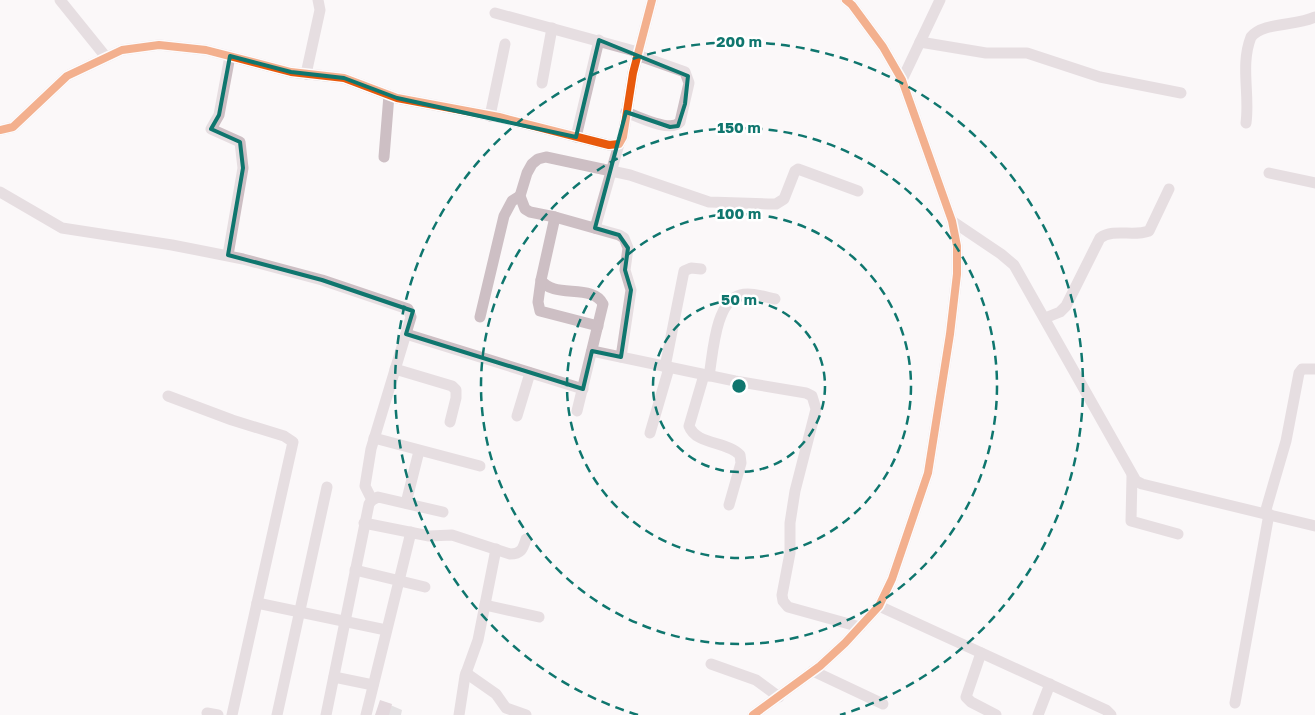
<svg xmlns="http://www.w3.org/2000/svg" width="1315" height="715" viewBox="0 0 1315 715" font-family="'Golos Text',sans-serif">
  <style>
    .shadow { fill: #0003 }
    .building { fill: #c5b2ba }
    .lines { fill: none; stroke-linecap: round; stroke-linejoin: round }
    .minor { stroke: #cdbfc4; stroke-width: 11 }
    .cycleway-casing { stroke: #fff; stroke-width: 11 }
    .cycleway { stroke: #e8590c; stroke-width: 8 }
    .marked { fill: none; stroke: #0f766e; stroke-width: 4; stroke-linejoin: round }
    .ring { fill: none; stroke: #0f766e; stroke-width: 2.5; stroke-dasharray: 9 6 }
    .centre { fill: #0f766e; stroke: #fff; stroke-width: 2.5 }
    .ring-label { font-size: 15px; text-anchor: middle; font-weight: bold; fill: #0f766e; stroke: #fff; stroke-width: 5; stroke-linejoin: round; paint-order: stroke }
  </style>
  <rect width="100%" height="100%" fill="#fbf8f9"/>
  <polygon class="shadow" points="381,701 402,710 401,715 377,715"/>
  <polygon class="building" points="380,700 392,704 389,715 375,715"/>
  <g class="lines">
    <g class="minor">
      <polyline points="60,0 106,57"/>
      <polyline points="495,13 638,52"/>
      <polyline points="920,42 986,53 1027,53 1100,77 1181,93"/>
      <polyline points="306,74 320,10 318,0"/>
      <polyline points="902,80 940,0"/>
      <polyline points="542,83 552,28"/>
      <path d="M 626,112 C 639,117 671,133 680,122 L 689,83 L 685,72 L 637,55"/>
      <polyline points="490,116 505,44"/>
      <path d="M 1246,123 C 1250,94 1240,65 1251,37 C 1263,22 1297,26 1315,17"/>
      <polyline points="0,130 13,127 67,76 122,50 159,45 206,50 291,72 344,78 397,98 499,117 609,145 619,144 623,137 633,73 652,0"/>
      <polyline points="576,137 599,40"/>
      <polyline points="384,157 389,95"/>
      <polyline points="1269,173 1315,183"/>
      <polyline points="0,192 62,228 172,245 243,259 322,280 408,309 411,317 371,449 365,486 372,500"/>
      <path d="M 555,217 L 541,280 C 553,299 593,283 603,304 L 577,411"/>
      <polyline points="952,221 1001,254 1014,265 1136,481 1142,484 1315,526"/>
      <polyline points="595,228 619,144"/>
      <polyline points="228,255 243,168 240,142 211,129 219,115 230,56"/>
      <polyline points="541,280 538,302 540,311 598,326"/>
      <polyline points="480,317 504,216 512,201 520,196"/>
      <path d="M 1045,318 L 1060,312 L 1066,306 L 1100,238 C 1114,228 1133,237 1149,231 L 1169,189"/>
      <polyline points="406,334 583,389"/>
      <polyline points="592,351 735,381 806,393 812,396 816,409 795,491 790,523 790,553 782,595 783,601 788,607 860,627"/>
      <polyline points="621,357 631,290 625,270 628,248 624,238 619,235 555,217 530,212 525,209 520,196 527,173 532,164 538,159 546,157 630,175 709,202 768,204 776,204 784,199 795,171 798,169 858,191"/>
      <polyline points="665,367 684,271 691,268 701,269"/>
      <polyline points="395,369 452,386 456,390 456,398 450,422"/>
      <path d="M 704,375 L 689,426 C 696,445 727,441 740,455 L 741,463 L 729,505"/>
      <path d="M 709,376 C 713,354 715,302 740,295 C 751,292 765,297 775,299"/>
      <polyline points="168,396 232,420 284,436 293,442 232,715"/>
      <polyline points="517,416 530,373"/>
      <polyline points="650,433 669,368"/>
      <polyline points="374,438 480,466"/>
      <polyline points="1132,476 1131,521 1178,534"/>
      <polyline points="406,503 419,451"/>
      <polyline points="1265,513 1286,441 1299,373 1302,369 1315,369"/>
      <path d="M 364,523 L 429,536 L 452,535 L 510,554 C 521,554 523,549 526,539"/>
      <polyline points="355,570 425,587"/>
      <polyline points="257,603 386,630"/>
      <polyline points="485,605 539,617"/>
      <polyline points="879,606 1106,710 1111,715"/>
      <polyline points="981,653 966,697 971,702 996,715"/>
      <polyline points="711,664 756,680 779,697"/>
      <polyline points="813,671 883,704"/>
      <polyline points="466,673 496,694 506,708 526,715"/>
      <polyline points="334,677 373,685"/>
      <polyline points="1235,703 1269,514"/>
      <polyline points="207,713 218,715"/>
      <polyline points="277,715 327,487"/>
      <polyline points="326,715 369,504 372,500 378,497 443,512"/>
      <polyline points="366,715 411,532"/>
      <polyline points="459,715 465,676 478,640 496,549"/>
      <polyline points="753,715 820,666 845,643 879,606 892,579 928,473 950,334 957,274 957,246 952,221 902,80 883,47 852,5 846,0"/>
      <polyline points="1038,715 1050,684"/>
    </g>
    <defs>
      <g id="cycleway">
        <polyline points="0,130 13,127 67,76 122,50 159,45 206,50 291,72 344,78 397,98 499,117 609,145 619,144 623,137 633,73 652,0"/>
        <polyline points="753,715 820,666 845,643 879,606 892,579 928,473 950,334 957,274 957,246 952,221 902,80 883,47 852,5 846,0"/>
      </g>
    </defs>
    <use href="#cycleway" class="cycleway-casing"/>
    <use href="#cycleway" class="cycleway"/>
  </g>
  <path d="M0 0H1315V715H0ZM 599,40 L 688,76 L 685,104 L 678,126 L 670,127 L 626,112 L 595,228 L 619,235 L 628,248 L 625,270 L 631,290 L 621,357 L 592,351 L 583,389 L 406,334 L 413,311 L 322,280 L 228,255 L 243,168 L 240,142 L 211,129 L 219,115 L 230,56 L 291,72 L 344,78 L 397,98 L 576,137 Z" fill="#fbf8f9" fill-opacity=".55" fill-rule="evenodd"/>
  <path class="marked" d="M 599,40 L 688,76 L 685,104 L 678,126 L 670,127 L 626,112 L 595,228 L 619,235 L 628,248 L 625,270 L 631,290 L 621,357 L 592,351 L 583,389 L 406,334 L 413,311 L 322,280 L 228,255 L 243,168 L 240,142 L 211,129 L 219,115 L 230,56 L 291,72 L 344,78 L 397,98 L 576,137 Z"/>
  <g class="ring">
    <circle cx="739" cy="386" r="86"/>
    <circle cx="739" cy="386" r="172"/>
    <circle cx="739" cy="386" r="258"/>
    <path d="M638 715A344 344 0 1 1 840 715"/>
  </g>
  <circle cx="739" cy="386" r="8" class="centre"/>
  <g class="ring-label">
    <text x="739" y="47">200 m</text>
    <text x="739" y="133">150 m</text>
    <text x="739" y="219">100 m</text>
    <text x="739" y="305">50 m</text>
  </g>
</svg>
